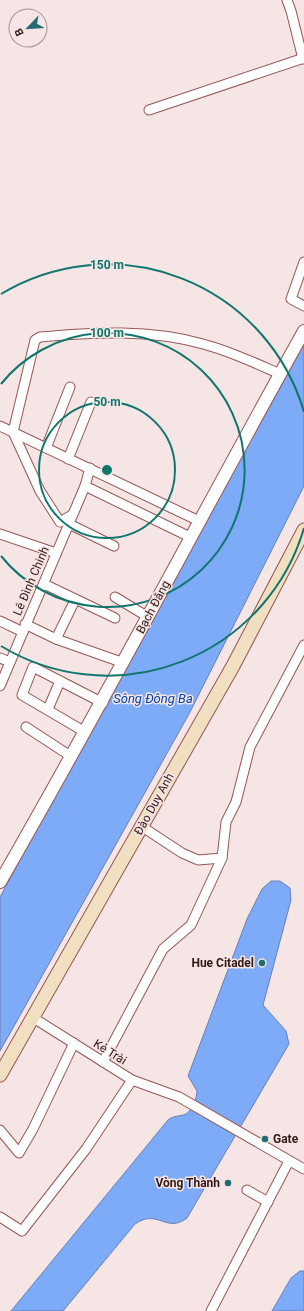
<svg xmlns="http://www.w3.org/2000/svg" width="304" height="1311" viewBox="0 0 304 1311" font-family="Roboto,sans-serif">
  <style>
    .water { fill: #7eabf8; stroke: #687fb5 }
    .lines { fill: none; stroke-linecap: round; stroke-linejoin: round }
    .minor-casing { stroke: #975554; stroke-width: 11 }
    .tertiary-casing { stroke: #975554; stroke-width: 14 }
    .secondary-casing { stroke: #975554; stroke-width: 15 }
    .minor { stroke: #fff; stroke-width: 9 }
    .tertiary { stroke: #fff; stroke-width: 12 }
    .secondary { stroke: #f0e0c1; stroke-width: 13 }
    .ring { fill: none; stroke: #0f766e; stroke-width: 2 }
    .poi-dot { fill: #226d72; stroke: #f5e5e4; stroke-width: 1.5 }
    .labels { text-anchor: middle; stroke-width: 3; stroke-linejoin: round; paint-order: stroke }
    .street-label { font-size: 12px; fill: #341919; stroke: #f5e5e4 }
    .poi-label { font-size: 12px; font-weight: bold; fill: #341919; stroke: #f5e5e4; text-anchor: end }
    .water-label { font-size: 13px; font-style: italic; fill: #0045b1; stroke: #f5e5e4 }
    .centre { fill: #0f766e; stroke: #f5e5e4; stroke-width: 2 }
    .ring-label { font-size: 12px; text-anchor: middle; font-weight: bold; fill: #0f766e; stroke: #f5e5e4; stroke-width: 3; stroke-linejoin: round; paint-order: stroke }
  </style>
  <rect width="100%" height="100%" fill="#f5e5e4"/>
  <g class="water">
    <polygon points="304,343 304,486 189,714 0,1051 0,897 169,585"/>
    <path d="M 271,881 L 280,881 L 290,888 L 291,900 L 263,1005 L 286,1031 L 289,1044 L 187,1218 C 166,1234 158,1208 135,1224 L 63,1311 L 11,1311 L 168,1120 C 174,1115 179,1117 186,1114 C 192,1111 197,1097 197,1091 L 188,1076 L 247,919 L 262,889 Z"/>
    <polygon points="300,1271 304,1271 304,1311 272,1311 291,1278"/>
  </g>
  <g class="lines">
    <defs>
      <g id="minor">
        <polyline points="287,0 291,11 303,59"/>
        <polyline points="149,110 304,58"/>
        <polyline points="304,262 291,299 304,306"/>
        <polyline points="0,426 199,521"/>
        <polyline points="46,448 70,387"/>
        <polyline points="68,459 91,402"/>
        <polyline points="85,486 190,537"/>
        <path d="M 72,515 L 60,522 L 40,491 L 13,432 L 35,340 L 40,337 C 95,332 150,329 203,344 C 230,351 255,363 280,374"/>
        <polyline points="69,524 114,546"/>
        <polyline points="0,534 56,553"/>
        <polyline points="44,584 115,618"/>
        <polyline points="115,597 148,617"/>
        <polyline points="0,621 23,632"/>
        <polyline points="25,624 56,639 124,663"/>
        <polyline points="56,639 75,600"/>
        <polyline points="0,658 10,662"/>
        <polyline points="0,686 85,486 90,468"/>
        <polyline points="48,709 60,681"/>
        <polyline points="26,727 72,757"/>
        <polyline points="85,732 22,695 33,667 103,703"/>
        <polyline points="141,826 182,853 198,860 222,858"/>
        <polyline points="32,1017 132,1080 179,1097 304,1169"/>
        <polyline points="103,1062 163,949 191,925 222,858 226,822 236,802 250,747 304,645"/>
        <polyline points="0,1130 19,1153 33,1129 74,1043"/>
        <polyline points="247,1190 268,1202"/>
        <polyline points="0,1217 22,1231 86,1149 132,1080"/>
        <polyline points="211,1311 289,1161"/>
      </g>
      <path id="tertiary" d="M 0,882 C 105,700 202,514 304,331"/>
      <polyline id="secondary" points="0,1075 233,666 304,530"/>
    </defs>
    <use href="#minor" class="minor-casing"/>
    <use href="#tertiary" class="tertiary-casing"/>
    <use href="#secondary" class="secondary-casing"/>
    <use href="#minor" class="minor"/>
    <use href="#tertiary" class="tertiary"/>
    <use href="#secondary" class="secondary"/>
  </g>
  <g class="ring">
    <circle cx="107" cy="470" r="68"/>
    <path d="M1 384A137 137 0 1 1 1 556"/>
    <path d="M304 528A205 205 0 0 1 1 646M1 294A205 205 0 0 1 304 412"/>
  </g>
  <g class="poi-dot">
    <circle cx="262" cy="963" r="4"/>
    <circle cx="265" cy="1139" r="4"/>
    <circle cx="228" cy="1183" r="4"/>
  </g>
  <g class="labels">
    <g class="street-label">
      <text transform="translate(31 581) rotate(-67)" y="4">Lê Đình Chinh</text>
      <text transform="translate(153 607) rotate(-62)" y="4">Bạch Đằng</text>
      <text transform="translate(154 804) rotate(-61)" y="4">Đào Duy Anh</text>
      <text transform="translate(110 1052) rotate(32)" y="4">Kẻ Trài</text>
    </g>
    <g class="poi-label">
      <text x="254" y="967">Hue Citadel</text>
      <text x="273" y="1143" text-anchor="start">Gate</text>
      <text x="220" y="1187">Vòng Thành</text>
    </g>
    <g class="water-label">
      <text x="153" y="703">Sông Đông Ba</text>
    </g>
  </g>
  <circle cx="107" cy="470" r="6" class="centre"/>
  <g class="ring-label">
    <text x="107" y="269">150 m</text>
    <text x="107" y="337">100 m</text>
    <text x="107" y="406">50 m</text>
  </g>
  <g transform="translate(28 28) rotate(245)"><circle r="19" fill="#f5e5e4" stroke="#a89393"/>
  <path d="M0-3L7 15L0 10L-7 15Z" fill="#226d72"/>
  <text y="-6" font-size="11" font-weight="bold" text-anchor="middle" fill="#341919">B</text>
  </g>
</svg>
